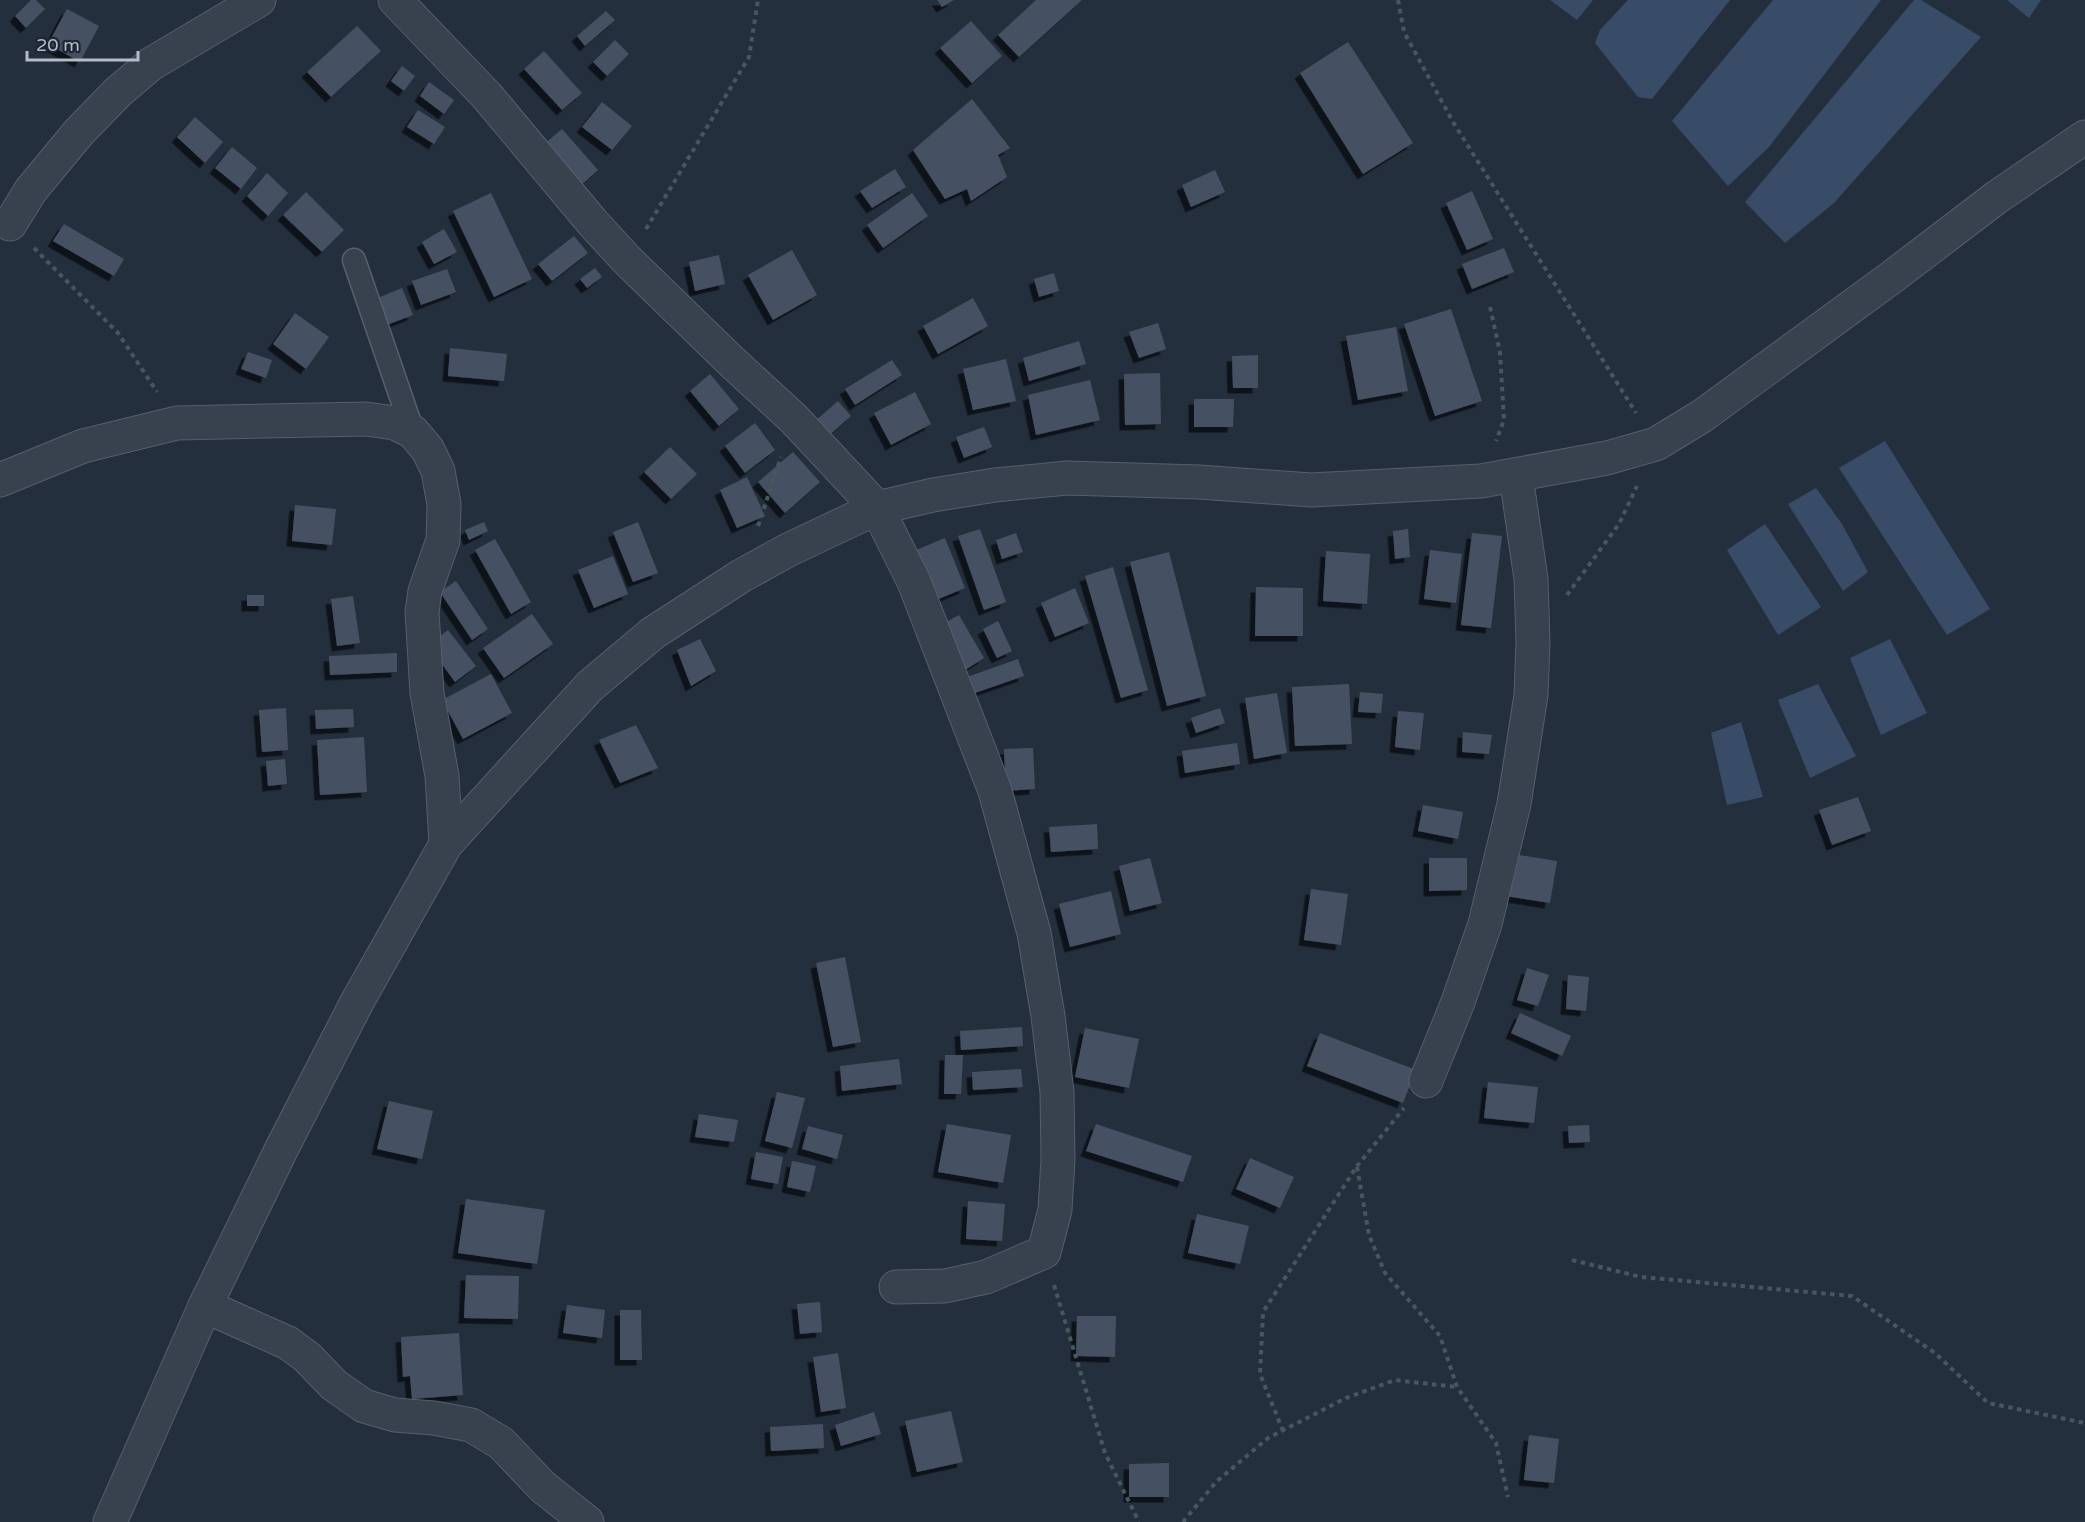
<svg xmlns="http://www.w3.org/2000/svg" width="2085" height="1522" viewBox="0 0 2085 1522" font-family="'Varela Round',sans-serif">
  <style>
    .water { fill: #394c67 }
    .building { fill: #455162; filter: url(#shadow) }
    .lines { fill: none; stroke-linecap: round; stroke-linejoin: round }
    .service-casing { stroke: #565f6c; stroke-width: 25 }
    .minor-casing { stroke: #565f6c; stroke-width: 35 }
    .path { stroke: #44595c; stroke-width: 4; stroke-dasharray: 4.5 4.5; stroke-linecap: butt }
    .service { stroke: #38414e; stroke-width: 22 }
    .minor { stroke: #38414e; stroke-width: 33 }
  </style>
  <defs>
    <filter id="shadow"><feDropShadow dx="-5.5" dy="5.5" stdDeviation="0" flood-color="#0009"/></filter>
  </defs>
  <rect width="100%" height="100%" fill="#242f3e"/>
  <g class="water">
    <polygon points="1550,0 1593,0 1577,20"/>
    <polygon points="1628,0 1730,0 1652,99 1638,97 1595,43 1600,30"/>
    <polygon points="1773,0 1881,0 1769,147 1728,186 1672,121"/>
    <polygon points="1914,0 1921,0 1981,37 1834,203 1785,243 1745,202"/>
    <polygon points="2007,0 2041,0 2029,18"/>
    <polygon points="1885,441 1990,609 1947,635 1839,468"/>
    <polygon points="1816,488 1842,524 1868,572 1843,591 1788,504"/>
    <polygon points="1765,524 1821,607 1778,635 1727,550"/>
    <polygon points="1890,639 1927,713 1881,735 1850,658"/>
    <polygon points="1818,684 1856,756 1810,778 1778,700"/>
    <polygon points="1741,722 1763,797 1727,805 1711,733"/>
  </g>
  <g class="building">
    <polygon points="31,0 36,0 45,9 26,28 15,16"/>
    <polygon points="937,0 954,0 942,7"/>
    <polygon points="1036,0 1082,0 1019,57 998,35"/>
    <polygon points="67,9 99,26 80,62 48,44"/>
    <polygon points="606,11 615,20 585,46 577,36"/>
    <polygon points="971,21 1002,56 972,83 940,48"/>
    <polygon points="357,26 381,51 331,97 307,72"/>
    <polygon points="615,40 629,54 607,76 593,62"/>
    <polygon points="1348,42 1413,143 1363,174 1300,73"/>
    <polygon points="544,51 582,93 562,110 524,69"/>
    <polygon points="402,66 415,76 404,91 391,81"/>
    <polygon points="429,82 454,100 444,114 420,96"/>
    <polygon points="972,99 1010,148 998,155 1007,177 971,201 967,189 945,199 913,150"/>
    <polygon points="602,102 632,126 612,150 582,127"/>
    <polygon points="418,110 445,127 434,144 407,127"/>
    <polygon points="195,117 223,142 205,163 177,137"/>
    <polygon points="562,129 598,170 579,187 542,146"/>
    <polygon points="232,147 257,168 241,189 215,168"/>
    <polygon points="895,169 906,187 872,208 860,191"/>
    <polygon points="1215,170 1225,192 1191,207 1182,185"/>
    <polygon points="267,173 288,193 268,216 247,196"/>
    <polygon points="1472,191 1493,239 1467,250 1446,203"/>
    <polygon points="306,192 344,230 322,252 283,215"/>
    <polygon points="491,193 532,279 494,297 453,211"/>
    <polygon points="912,193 928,216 883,248 867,225"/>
    <polygon points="64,224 124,259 114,276 53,241"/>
    <polygon points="444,229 457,252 434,264 422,242"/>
    <polygon points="574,236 588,253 552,281 538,264"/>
    <polygon points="1504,248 1514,272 1472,289 1462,264"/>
    <polygon points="792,250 817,295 773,320 748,275"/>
    <polygon points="719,255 725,284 695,291 689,262"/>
    <polygon points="595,268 602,277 587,288 580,279"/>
    <polygon points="447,269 456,292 421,305 412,281"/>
    <polygon points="1054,273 1059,291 1039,297 1034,279"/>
    <polygon points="402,288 413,315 379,328 368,302"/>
    <polygon points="973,298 988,326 938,354 923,326"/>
    <polygon points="1451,309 1482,401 1435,416 1404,324"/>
    <polygon points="295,313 329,337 306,369 273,344"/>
    <polygon points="1158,323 1166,349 1139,358 1129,332"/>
    <polygon points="1396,327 1408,391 1358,400 1346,336"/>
    <polygon points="1079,341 1086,364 1029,381 1023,358"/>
    <polygon points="450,348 507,354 504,381 448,376"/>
    <polygon points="248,352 272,360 266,378 241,369"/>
    <polygon points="1258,355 1258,388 1233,388 1232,356"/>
    <polygon points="1006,359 1016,401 973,410 963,369"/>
    <polygon points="892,360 902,375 855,405 845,389"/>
    <polygon points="1160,373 1161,424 1125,425 1124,374"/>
    <polygon points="710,374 739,409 719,426 690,391"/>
    <polygon points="1090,380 1100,420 1036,435 1028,395"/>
    <polygon points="915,392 931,424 891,445 874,413"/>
    <polygon points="1194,399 1234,399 1233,427 1194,427"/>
    <polygon points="838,401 851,416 827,437 814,422"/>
    <polygon points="755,423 775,450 745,473 725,446"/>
    <polygon points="984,427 992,447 964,458 956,437"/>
    <polygon points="670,447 697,474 671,499 644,472"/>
    <polygon points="793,452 820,482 785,513 758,482"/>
    <polygon points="747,477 765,516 737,528 720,490"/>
    <polygon points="295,505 336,509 332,545 292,541"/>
    <polygon points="484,522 488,531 469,540 465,530"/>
    <polygon points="638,522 658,573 633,582 613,532"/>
    <polygon points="980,529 1006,602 984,610 958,536"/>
    <polygon points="1408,529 1410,557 1395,559 1393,531"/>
    <polygon points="1016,533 1023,552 1002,559 996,540"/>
    <polygon points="1472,533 1502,536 1491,628 1461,625"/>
    <polygon points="945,538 965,588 929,603 909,553"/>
    <polygon points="495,539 531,602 511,614 475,550"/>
    <polygon points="1430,550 1462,554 1456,603 1424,599"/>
    <polygon points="1326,551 1370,554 1367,604 1323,601"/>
    <polygon points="1169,552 1206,696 1167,706 1130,562"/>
    <polygon points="613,556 628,594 594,608 578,570"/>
    <polygon points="1113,567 1148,690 1121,698 1085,576"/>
    <polygon points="456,581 488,629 472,640 440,592"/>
    <polygon points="1256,587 1303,588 1303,636 1255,636"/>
    <polygon points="1075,588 1089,623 1055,637 1041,603"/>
    <rect x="247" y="595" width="17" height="11"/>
    <polygon points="353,596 360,643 337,646 331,599"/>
    <polygon points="532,614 553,644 504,678 483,648"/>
    <polygon points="959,615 984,658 965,670 939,626"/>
    <polygon points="998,621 1012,651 997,658 983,629"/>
    <polygon points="448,630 476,666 455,682 428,645"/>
    <polygon points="700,639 716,671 691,686 677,650"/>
    <polygon points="397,653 397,672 330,675 329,656"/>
    <polygon points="1018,659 1024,676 972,694 967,677"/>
    <polygon points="491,674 512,713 463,739 442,700"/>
    <polygon points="1349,684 1352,744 1295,746 1292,687"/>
    <polygon points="1360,692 1383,694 1381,713 1358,712"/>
    <polygon points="1277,693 1287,753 1254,759 1245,698"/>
    <polygon points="286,708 288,750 262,752 259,710"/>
    <polygon points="1220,708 1225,723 1196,733 1191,718"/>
    <polygon points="353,709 354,727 316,729 315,710"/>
    <polygon points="1398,711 1424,713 1420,750 1395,747"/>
    <polygon points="636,725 658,768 620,783 599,740"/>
    <polygon points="1463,732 1492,735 1489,754 1462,752"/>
    <polygon points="364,737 367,792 320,795 317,740"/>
    <polygon points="1237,743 1240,764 1185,773 1182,751"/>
    <polygon points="1033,748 1035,789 1006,791 1004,749"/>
    <polygon points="285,759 287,784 268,786 266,761"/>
    <polygon points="1858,797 1871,831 1832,845 1819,810"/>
    <polygon points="1423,805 1463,812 1458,839 1418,831"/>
    <polygon points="1097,824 1098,849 1051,852 1049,827"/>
    <polygon points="1512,854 1557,861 1550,903 1505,896"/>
    <polygon points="1150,858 1162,903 1130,911 1119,866"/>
    <polygon points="1429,858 1467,858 1467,890 1429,891"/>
    <polygon points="1311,889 1348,894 1341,945 1304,940"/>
    <polygon points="1111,891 1121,934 1070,947 1059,904"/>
    <polygon points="845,957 861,1042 833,1047 816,963"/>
    <polygon points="1527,968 1549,975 1538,1006 1517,1000"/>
    <polygon points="1568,975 1589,977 1586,1011 1566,1009"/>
    <polygon points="1520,1013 1571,1036 1562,1056 1511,1033"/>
    <polygon points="1022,1027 1023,1046 961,1050 960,1031"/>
    <polygon points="1085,1028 1139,1039 1129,1088 1075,1077"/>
    <polygon points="1320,1033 1416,1070 1403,1103 1307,1066"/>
    <polygon points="945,1055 963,1055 961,1094 944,1094"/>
    <polygon points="899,1059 902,1084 842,1091 840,1066"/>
    <polygon points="1021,1069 1023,1087 973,1090 972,1072"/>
    <polygon points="1488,1082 1538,1087 1534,1123 1484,1118"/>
    <polygon points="777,1092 805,1098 792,1148 765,1141"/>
    <polygon points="389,1101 433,1111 422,1159 377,1149"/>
    <polygon points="699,1114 738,1120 734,1142 695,1137"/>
    <polygon points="947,1124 1011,1135 1003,1183 938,1172"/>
    <polygon points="1096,1124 1192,1156 1183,1182 1086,1151"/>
    <polygon points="1589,1125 1590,1142 1569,1143 1568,1126"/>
    <polygon points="808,1126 843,1135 837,1159 802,1149"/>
    <polygon points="756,1152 783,1157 778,1184 751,1179"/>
    <polygon points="1250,1158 1294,1177 1280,1208 1236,1189"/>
    <polygon points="792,1161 816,1166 810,1192 787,1187"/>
    <polygon points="466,1199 545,1210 537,1264 458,1253"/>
    <polygon points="968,1201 1005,1204 1002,1241 966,1239"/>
    <polygon points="1197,1214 1249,1226 1240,1264 1188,1253"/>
    <polygon points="466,1275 519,1276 518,1319 464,1318"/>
    <polygon points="820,1302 822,1332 800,1334 797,1304"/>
    <polygon points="567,1305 605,1310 602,1338 563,1333"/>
    <polygon points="620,1310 641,1310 642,1360 620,1360"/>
    <polygon points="1077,1316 1116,1316 1115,1357 1076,1356"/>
    <polygon points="459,1333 463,1395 412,1399 410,1376 403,1377 401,1337"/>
    <polygon points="838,1353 846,1408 821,1412 813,1357"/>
    <polygon points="951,1411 963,1462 917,1472 905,1421"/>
    <polygon points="874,1412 881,1434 841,1446 835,1425"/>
    <polygon points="823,1424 824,1448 771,1451 770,1427"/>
    <polygon points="1529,1435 1559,1439 1554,1483 1524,1480"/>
    <polygon points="1169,1463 1169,1497 1129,1497 1129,1464"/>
  </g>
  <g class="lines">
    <defs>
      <polyline id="service" points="354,260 413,432"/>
      <g id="minor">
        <polyline points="395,0 487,96 593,223 628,261 732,362 794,419 877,508 914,582 995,791 1034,933 1048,1016 1057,1092 1058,1159 1055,1210 1044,1252 986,1277 945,1286 896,1287"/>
        <polyline points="10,224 31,190 79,132 118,92 151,64 259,0"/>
        <polyline points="0,480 83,446 177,423 366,419 395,423 413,432 428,450 438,471 444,504 443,540 425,591 422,612 427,693 442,776 446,844 357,1002 282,1148 205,1306 110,1522"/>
        <polyline points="446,844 590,686 653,633 741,576 788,550 877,508 933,495 995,485 1067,478 1199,482 1311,490 1481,481 1607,458 1656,444 1702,416 1892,277 1997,197 2085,137"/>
        <polyline points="1426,1081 1458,1002 1485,924 1514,804 1531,695 1533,642 1531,579 1516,476"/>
        <polyline points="205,1306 288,1343 307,1357 334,1385 364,1406 395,1415 434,1418 471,1425 501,1443 543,1487 587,1522"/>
      </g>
    </defs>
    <use href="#service" class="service-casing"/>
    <use href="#minor" class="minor-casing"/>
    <g class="path">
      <polyline points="1398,0 1404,32 1453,122 1636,413"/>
      <polyline points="646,229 749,57 758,0"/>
      <polyline points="34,248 118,333 157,392"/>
      <polyline points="1490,307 1500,352 1504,420 1496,441"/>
      <polyline points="758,526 781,457"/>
      <polyline points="1567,595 1619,524 1637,486"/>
      <polyline points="1357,1167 1369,1235 1385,1273 1440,1336 1457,1387 1496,1443 1508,1497"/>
      <polyline points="1572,1260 1641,1277 1852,1296 1935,1353 1988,1403 2085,1423"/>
      <polyline points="1054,1285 1105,1453 1139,1522"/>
      <polyline points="1283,1431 1260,1374 1263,1312 1357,1166 1404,1108"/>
      <polyline points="1183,1522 1216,1482 1268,1438 1346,1398 1395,1380 1457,1387"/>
    </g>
    <use href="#service" class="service"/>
    <use href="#minor" class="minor"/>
  </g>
  <path d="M27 51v9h111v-9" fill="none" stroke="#b4bcc9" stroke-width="3"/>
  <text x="36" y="51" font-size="18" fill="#b4bcc9" stroke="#1d2633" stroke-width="4.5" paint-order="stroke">20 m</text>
</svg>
